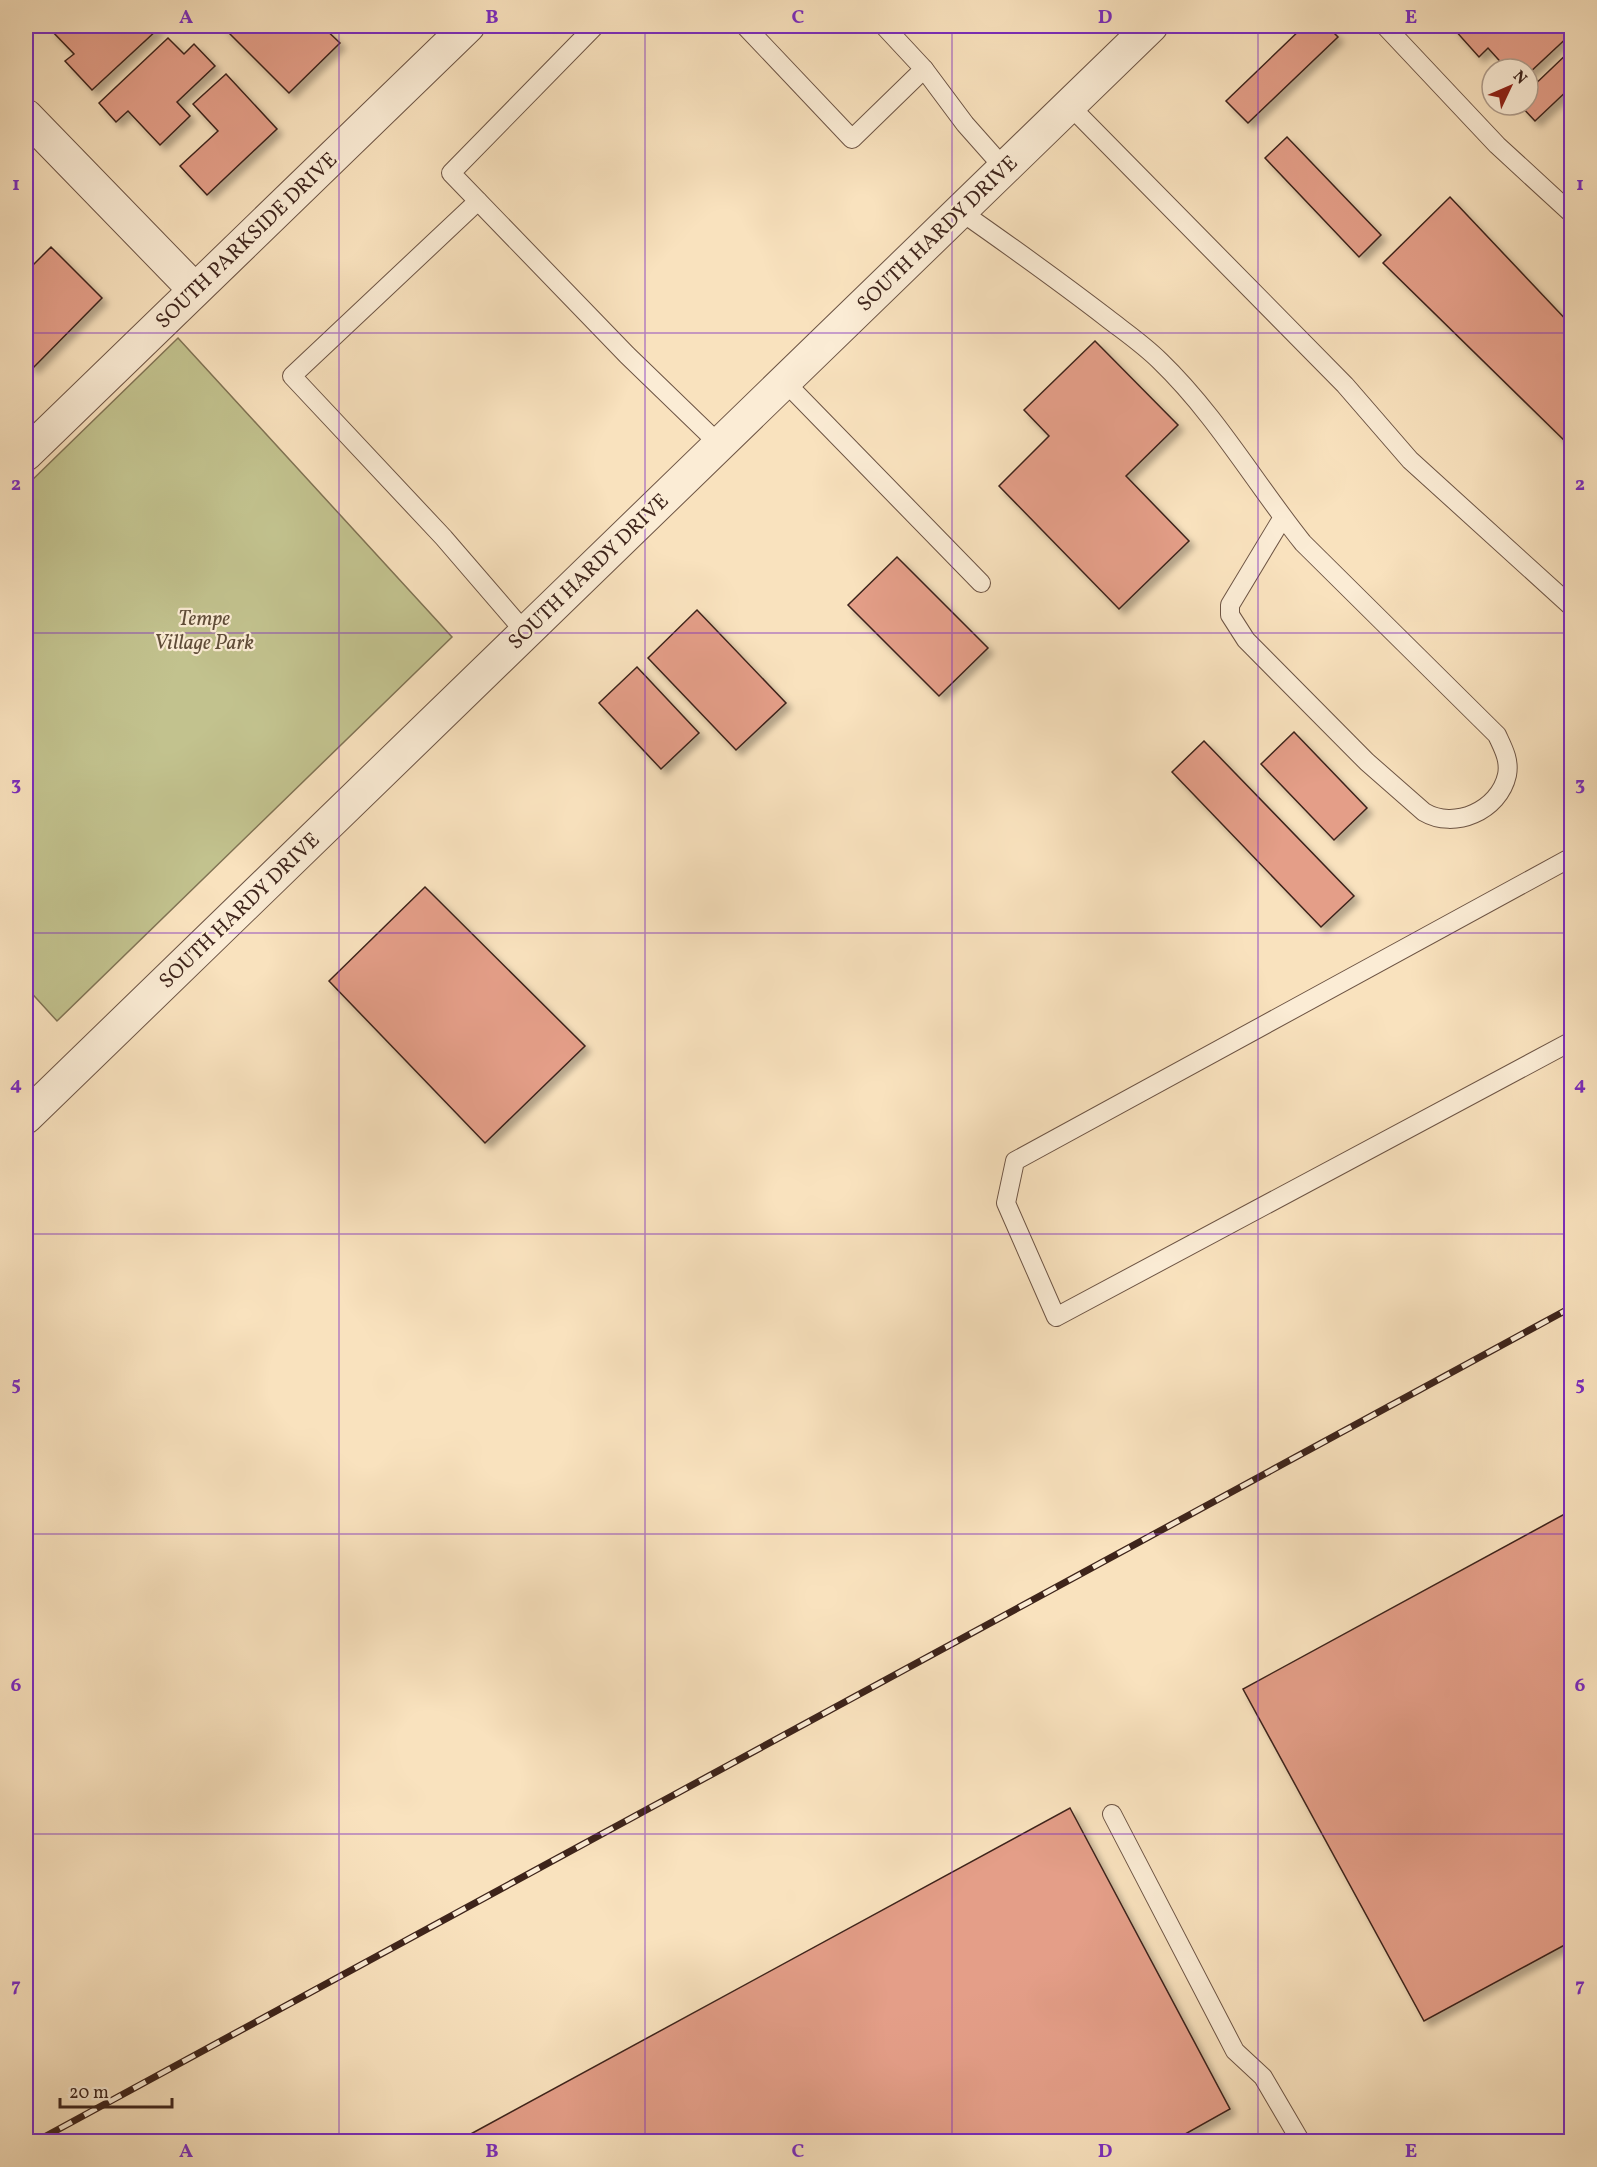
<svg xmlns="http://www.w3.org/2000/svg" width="1597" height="2167" viewBox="0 0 1597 2167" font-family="Vollkorn,serif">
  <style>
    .green { fill: #c2c28e; stroke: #807354; stroke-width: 1.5 }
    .building { fill: #e49e88; stroke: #3e241b; stroke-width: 1.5; filter: url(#shadow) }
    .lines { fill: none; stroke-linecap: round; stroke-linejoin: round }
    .lane-casing { stroke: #6d5444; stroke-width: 20 }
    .street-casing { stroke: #6d5444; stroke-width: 35 }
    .lane { stroke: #fbecd5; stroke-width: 18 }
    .street { stroke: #fbecd5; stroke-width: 33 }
    .rail-casing { stroke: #3e241b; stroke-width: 7 }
    .rail { stroke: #fbecd5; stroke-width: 4.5; stroke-dasharray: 14; stroke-linecap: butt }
    .grid { fill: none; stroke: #7b2cbf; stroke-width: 1.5; stroke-opacity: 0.55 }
    .labels { text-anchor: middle; stroke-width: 4.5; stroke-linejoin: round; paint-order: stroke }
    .street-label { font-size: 21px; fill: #3e241b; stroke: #fbecd5 }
    .park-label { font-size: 21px; font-style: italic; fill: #5f4c38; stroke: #fbecd5 }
    .neatline { fill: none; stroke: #7b2cbf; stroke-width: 2 }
    .grid-label { font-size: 20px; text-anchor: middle; font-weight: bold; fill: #7b2cbf }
  </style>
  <defs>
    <filter id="shadow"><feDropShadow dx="5.5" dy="5.5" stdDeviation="3" flood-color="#0004"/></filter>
  </defs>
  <rect width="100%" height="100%" fill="#f9e2be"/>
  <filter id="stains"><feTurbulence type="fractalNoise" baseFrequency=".00333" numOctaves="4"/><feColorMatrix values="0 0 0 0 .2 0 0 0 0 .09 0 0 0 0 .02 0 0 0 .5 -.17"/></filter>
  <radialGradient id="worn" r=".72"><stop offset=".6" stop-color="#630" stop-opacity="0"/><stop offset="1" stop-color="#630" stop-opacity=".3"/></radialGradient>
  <polygon class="green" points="178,338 452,637 57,1021 26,987 26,486"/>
  <g class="building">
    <polygon points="54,26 155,26 158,29 92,90 65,61 74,54 50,29"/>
    <polygon points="222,26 322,26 340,43 289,93"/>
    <polygon points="1304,26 1327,26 1338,37 1248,123 1226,101"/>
    <polygon points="1456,26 1572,26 1572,33 1528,74 1528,69 1507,69 1488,48 1479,57 1453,28"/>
    <polygon points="168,38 184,54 194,44 215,66 177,102 190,116 160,145 128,111 116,122 99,103"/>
    <polygon points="1572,49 1572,86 1535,121 1520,105 1528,105 1528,91"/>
    <polygon points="226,74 277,129 207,195 180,166 218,131 193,104"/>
    <polygon points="1287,137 1381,235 1359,257 1265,158"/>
    <polygon points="1450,197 1572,326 1572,448 1383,263"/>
    <polygon points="51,247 102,298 33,368 26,361 26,292 30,288 26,284 26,272"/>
    <polygon points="1095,341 1178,425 1126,476 1189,541 1119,609 999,486 1049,436 1024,410"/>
    <polygon points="897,557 988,648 939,696 848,605"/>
    <polygon points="697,610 786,703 736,750 648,658"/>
    <polygon points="637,667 699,733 661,769 599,703"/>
    <polygon points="1294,732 1367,808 1334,840 1261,764"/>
    <polygon points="1204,741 1354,896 1321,927 1172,772"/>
    <polygon points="425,887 585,1046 485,1143 329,981"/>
    <polygon points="1572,1510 1572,1941 1424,2021 1243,1689"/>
    <polygon points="1070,1808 1230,2109 1171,2142 456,2142"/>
  </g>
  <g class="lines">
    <defs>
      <g id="lane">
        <polyline points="595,26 451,173 627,355 719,444"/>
        <polyline points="745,26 852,139 924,69"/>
        <polyline points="884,26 924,69 965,124 1004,168"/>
        <polyline points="1385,26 1497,145 1572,214"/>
        <polyline points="1069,105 1345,385 1410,460 1572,607"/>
        <polyline points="478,201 292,376 444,538 525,632"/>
        <path d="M 960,211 C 1010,246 1059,281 1107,318 C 1125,332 1144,345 1160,361 C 1216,415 1255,483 1303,543 L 1497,735 C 1503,748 1510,760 1507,775 C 1499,811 1454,830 1424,812 L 1367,762 L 1246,640 L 1230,615 L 1230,605 L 1283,517"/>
        <polyline points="784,381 981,583"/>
        <polyline points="1572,857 1015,1161 1006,1203 1056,1317 1572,1041"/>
        <polyline points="1112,1814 1235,2051 1263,2077 1301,2142"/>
      </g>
      <g id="street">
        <polyline points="26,116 194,289"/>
        <polyline points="26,454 468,26"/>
        <polyline points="26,1117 1151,26"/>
      </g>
    </defs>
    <use href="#lane" class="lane-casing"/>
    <use href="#street" class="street-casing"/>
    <use href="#lane" class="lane"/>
    <use href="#street" class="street"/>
    <defs>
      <polyline id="rail" points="35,2142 1572,1307"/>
    </defs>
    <use href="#rail" class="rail-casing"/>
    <use href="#rail" class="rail"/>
  </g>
  <path class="grid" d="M 339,26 L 339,2142M 645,26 L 645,2142M 952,26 L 952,2142M 1258,26 L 1258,2142M 26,333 L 1572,333M 26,633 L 1572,633M 26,933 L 1572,933M 26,1234 L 1572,1234M 26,1534 L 1572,1534M 26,1834 L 1572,1834"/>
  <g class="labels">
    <g class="street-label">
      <text transform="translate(937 233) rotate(-44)" y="7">SOUTH HARDY DRIVE</text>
      <text transform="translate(246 240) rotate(-44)" y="7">SOUTH PARKSIDE DRIVE</text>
      <text transform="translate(588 571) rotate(-44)" y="7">SOUTH HARDY DRIVE</text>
      <text transform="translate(239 910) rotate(-44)" y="7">SOUTH HARDY DRIVE</text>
    </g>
    <g class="park-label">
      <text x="204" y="625">Tempe<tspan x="204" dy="24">Village Park</tspan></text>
    </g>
  </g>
  <rect width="1597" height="2167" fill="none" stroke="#f9e2be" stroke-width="66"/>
  <g transform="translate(1510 87) rotate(46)"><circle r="28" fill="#fbecd5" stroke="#af9c8b" stroke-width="1.5"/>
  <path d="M0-4.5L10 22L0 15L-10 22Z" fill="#8f2418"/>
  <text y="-9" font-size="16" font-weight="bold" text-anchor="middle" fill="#3e241b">N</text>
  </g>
  <path d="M60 2098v9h112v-9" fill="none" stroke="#3e241b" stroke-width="3"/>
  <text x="69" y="2098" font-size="18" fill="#3e241b" stroke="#fbecd5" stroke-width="4.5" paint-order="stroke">20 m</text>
  <rect x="33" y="33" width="1531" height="2101" class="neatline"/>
  <g class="grid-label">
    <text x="186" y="23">A</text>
    <text x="492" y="23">B</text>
    <text x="798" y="23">C</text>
    <text x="1105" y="23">D</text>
    <text x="1411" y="23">E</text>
    <text x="16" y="190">1</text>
    <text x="1580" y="190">1</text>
    <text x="16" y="490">2</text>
    <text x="1580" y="490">2</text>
    <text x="16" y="790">3</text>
    <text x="1580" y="790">3</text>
    <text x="16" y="1090">4</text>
    <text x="1580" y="1090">4</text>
    <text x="16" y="1390">5</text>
    <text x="1580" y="1390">5</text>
    <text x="16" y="1691">6</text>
    <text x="1580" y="1691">6</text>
    <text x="16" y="1991">7</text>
    <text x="1580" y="1991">7</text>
    <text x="186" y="2157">A</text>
    <text x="492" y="2157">B</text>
    <text x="798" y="2157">C</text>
    <text x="1105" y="2157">D</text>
    <text x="1411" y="2157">E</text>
  </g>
  <rect width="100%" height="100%" filter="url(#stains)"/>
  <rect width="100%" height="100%" fill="url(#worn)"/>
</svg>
